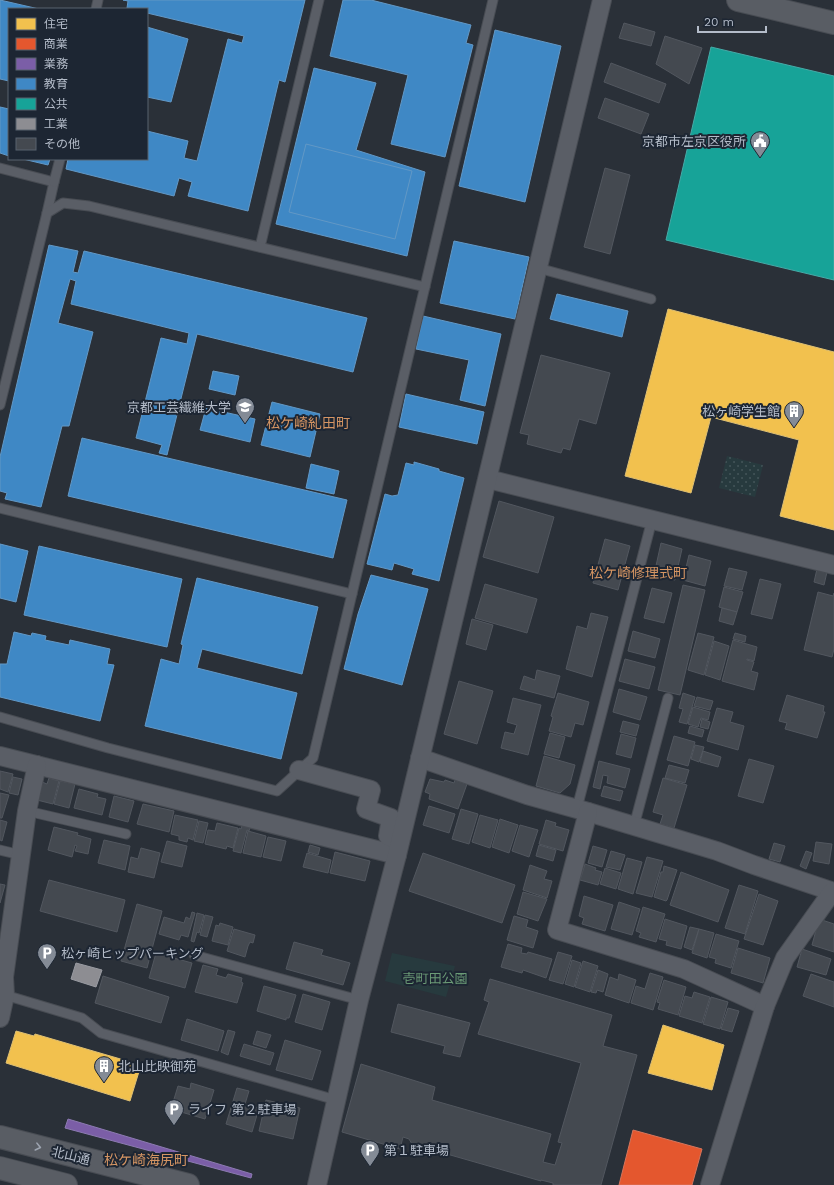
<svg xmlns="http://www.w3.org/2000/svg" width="834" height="1185" viewBox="0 0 834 1185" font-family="'Work Sans','Noto Sans JP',sans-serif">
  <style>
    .grass { fill: url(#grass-dots) }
    .green { fill: #273a3e }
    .homes { fill: #f2c14e; stroke: #dfc073 }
    .shops { fill: #e4572e; stroke: #d6755c }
    .offices { fill: #7b5ea7; stroke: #8c7ab1 }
    .schools { fill: #3f88c5; stroke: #6298c6 }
    .public { fill: #17a398; stroke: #46aaa7 }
    .industry { fill: #8d8d92; stroke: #999ba2 }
    .building { fill: #444950; stroke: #52575f }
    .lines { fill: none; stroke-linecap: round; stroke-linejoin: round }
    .lane-casing { stroke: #484c53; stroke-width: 11 }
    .street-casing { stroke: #484c53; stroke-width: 20 }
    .secondary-casing { stroke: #484c53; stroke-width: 24 }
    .lane { stroke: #5a5e66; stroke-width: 9 }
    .street { stroke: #5a5e66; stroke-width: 18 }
    .secondary { stroke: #595d64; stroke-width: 22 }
    .oneway { stroke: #9da4b0 }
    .labels { text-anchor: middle; stroke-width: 4; stroke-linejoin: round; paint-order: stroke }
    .poi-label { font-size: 13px; fill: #b4bcc9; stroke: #1d2633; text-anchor: start }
    .park-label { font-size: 13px; fill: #6b9a76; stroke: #1d2633 }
    .street-label { font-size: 13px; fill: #b4bcc9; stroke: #1d2633 }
    .neighbourhood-label { font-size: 14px; fill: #d59563; stroke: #1d2633 }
  </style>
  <defs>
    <pattern id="grass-dots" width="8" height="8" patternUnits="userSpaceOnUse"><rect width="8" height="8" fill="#273a3e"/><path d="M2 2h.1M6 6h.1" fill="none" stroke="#445559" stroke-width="1.8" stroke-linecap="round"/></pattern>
  </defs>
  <rect width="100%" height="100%" fill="#2a3038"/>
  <polygon class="grass" points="727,456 763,465 755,497 719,488"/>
  <polygon class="green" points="392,953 455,966 446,997 385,981"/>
  <g class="homes">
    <polygon points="668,309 834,352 834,530 780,516 799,440 711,417 691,493 625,476"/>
    <polygon points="663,1025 724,1045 712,1090 648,1073"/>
    <polygon points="16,1031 34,1036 35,1034 141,1065 130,1101 6,1063"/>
  </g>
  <polygon class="shops" points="633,1130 702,1149 692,1185 619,1185"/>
  <polygon class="offices" points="68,1119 252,1174 251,1178 65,1128"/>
  <g class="schools">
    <polygon points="0,0 39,9 9,9 9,81 0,79"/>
    <polygon points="123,0 305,0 285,82 279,80 248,211 188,196 192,182 179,178 174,196 66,169 68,159 147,159 147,131 188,141 184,158 197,161 228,39 242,43 244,36 147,13 147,9 133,9 127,8 128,1"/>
    <polygon points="343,0 371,0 471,25 466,43 473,45 445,157 391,144 408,75 330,56"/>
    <polygon points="147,27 188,39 171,102 147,97"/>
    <polygon points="495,30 561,46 525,202 459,186"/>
    <polygon points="314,68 376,83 356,150 425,172 407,256 276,224"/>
    <polygon points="0,107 9,109 9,156 0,153"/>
    <polygon points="306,144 412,171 395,239 289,212"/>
    <polygon points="23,159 50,159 48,165"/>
    <polygon points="454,241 529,257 515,319 440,303"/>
    <polygon points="49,245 78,251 73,272 78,273 84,251 367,318 353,372 197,334 167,455 159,453 162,445 136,438 161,338 187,344 189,333 71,304 76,281 70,279 58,323 93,332 69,426 62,426 41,507 5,499 7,493 0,491 0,457"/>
    <polygon points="557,294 628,311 622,337 550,319"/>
    <polygon points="423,316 501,334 485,406 460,400 469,360 416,349"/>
    <polygon points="213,371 239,376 235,395 209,389"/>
    <polygon points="406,394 484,412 477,444 399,427"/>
    <polygon points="272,402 320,414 310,457 261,445"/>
    <polygon points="206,408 255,419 250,442 200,430"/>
    <polygon points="82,438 347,500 333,558 68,496"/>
    <polygon points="414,462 439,469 439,471 464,478 439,581 412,574 414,569 394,563 392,570 367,564 385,494 392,496 398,495 406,463 414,465"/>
    <polygon points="311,464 339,471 334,494 306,488"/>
    <polygon points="0,544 28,551 16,602 0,598"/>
    <polygon points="39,546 182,579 167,647 24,615"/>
    <polygon points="371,575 428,589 402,685 344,669 358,614"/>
    <polygon points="197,578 318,607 302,674 202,649 197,668 297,693 281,759 145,726 161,659 179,664 183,645 181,644"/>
    <polygon points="14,632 31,636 32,633 46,636 45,640 69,645 70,640 110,649 107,664 114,665 100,721 0,697 0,664 7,664"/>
  </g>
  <polygon class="public" points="711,47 834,76 834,280 666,240"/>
  <polygon class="industry" points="76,963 102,970 96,987 71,979"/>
  <g class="building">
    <polygon points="624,23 655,32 651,46 619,38"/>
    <polygon points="665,36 702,48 689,84 656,64"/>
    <polygon points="611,63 666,84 659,103 604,82"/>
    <polygon points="605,98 649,114 641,134 598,118"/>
    <polygon points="605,168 630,175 610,254 584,247"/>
    <polygon points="541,355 610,373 596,424 579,419 570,450 563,448 561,453 527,444 529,435 520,433"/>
    <polygon points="499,501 554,517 538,573 483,557"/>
    <polygon points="605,539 630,546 618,590 593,583"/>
    <polygon points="661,543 682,549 675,580 654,575"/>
    <polygon points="689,555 711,561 705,586 683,580"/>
    <polygon points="729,568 747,572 742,590 724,586"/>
    <polygon points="817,569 827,572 824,585 814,582"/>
    <polygon points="760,579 781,584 772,619 751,614"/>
    <polygon points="485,584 537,599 527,633 475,618"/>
    <polygon points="683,585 705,590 680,695 658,690"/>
    <polygon points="724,587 743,592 737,612 719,607"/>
    <polygon points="652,588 672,593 664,623 644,618"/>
    <polygon points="818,592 833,596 834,593 834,649 832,657 804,650"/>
    <polygon points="722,608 737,612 733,625 719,621"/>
    <polygon points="591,613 608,617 592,677 566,669 577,626 587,629"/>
    <polygon points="472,619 493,625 486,650 466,644"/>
    <polygon points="633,631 660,639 655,658 628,651"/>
    <polygon points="698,633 714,637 704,675 688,670"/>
    <polygon points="735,633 746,636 745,642 733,639"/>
    <polygon points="733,640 757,647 754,661 747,659 747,660 754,662 751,671 758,673 754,690 722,681"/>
    <polygon points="714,641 729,646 720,680 705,675"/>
    <polygon points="625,659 655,667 649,689 619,681"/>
    <polygon points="537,670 560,676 554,698 520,689 524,676 535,680"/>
    <polygon points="459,681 493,691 477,744 444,734"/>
    <polygon points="619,689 647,697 640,720 613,712"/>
    <polygon points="558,693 589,702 583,725 575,723 571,737 549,731 553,717 551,716"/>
    <polygon points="683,693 695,697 687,724 679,722 683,709 679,708"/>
    <polygon points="787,695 824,706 823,712 825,712 817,738 785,729 787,723 779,721"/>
    <polygon points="697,697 713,701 710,710 694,706"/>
    <polygon points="513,698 541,705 528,755 501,748 505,732 514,734 517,725 507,722"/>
    <polygon points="693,707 710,712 708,720 701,718 698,727 688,724"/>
    <polygon points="717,708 733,712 730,722 744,726 738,750 707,741"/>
    <polygon points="702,719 710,722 708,729 700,727"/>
    <polygon points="623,721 639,725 636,736 620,732"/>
    <polygon points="690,726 704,730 702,737 688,733"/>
    <polygon points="550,733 565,737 559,758 544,754"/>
    <polygon points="621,734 636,738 631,758 616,754"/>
    <polygon points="674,736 695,742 688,766 667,760"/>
    <polygon points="695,745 704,747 699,762 691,759"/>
    <polygon points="703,751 721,757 718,767 700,762"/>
    <polygon points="544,756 575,765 570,784 560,793 536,786"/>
    <polygon points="749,759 774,766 763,803 738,796"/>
    <polygon points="599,761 630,769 625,788 607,783 608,776 603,775 600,789 593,787"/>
    <polygon points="669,765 689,770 685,783 665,778"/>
    <polygon points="0,771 13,774 8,792 0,789"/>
    <polygon points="13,777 22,779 18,795 9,793"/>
    <polygon points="49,778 59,781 53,804 37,800 42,782 47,784"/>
    <polygon points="663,778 687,785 674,828 660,824 663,815 653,812"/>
    <polygon points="430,779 444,782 445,780 454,783 455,780 467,784 458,809 429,799 430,794 425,792"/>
    <polygon points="60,781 75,784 69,808 54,804"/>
    <polygon points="604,786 623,791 620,801 601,796"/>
    <polygon points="79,789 98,794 97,797 106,799 102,815 74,808"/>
    <polygon points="0,793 9,795 2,818 0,818"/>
    <polygon points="114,796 134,801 128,822 109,817"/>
    <polygon points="143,804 174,811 169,832 137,824"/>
    <polygon points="429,806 455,814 449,833 423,825"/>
    <polygon points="461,809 478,814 469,844 452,839"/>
    <polygon points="175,815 198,820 193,840 188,838 187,842 179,840 179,836 171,834"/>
    <polygon points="480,815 498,820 490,848 472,842"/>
    <polygon points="500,819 518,825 509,853 492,847"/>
    <polygon points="0,820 7,822 2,841 0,840"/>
    <polygon points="546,820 556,823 555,826 569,830 563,851 539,844"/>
    <polygon points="199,821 208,823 203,843 194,841"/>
    <polygon points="217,823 238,828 233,848 227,846 226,849 205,844 208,830 215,831"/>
    <polygon points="242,825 250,827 249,831 247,830 241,853 233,851 239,828 241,829"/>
    <polygon points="520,825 538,830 529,857 512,851"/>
    <polygon points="54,827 78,833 77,835 91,839 88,854 75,851 77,846 75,845 72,857 48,850"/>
    <polygon points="248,831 266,836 261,857 243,853"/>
    <polygon points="268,837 286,841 281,861 263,857"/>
    <polygon points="104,840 130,846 125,870 98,863"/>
    <polygon points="167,841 187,846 182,867 161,862"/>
    <polygon points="816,842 832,844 829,864 813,861"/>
    <polygon points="774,843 785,846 780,862 769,859"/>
    <polygon points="310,845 320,848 318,855 308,852"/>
    <polygon points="539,845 556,850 553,861 536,856"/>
    <polygon points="593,846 607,850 602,867 588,863"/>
    <polygon points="141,848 160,853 154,878 128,872 131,857 138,859"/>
    <polygon points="611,851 625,855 620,870 606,867"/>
    <polygon points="806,851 812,853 806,869 800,866"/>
    <polygon points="335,852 370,861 365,881 330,873"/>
    <polygon points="307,853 331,860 328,873 303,867"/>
    <polygon points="423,853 515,885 502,923 409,891"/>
    <polygon points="647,857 663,861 652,897 636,893"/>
    <polygon points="627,858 642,862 633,894 618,889"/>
    <polygon points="585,864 596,868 595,870 602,872 598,885 580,880"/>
    <polygon points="530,865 547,871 544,879 552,881 547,898 523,890"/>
    <polygon points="664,866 677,870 667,900 666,901 654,897 661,872 663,872"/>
    <polygon points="605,868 621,873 616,889 600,884"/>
    <polygon points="681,872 729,890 718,922 670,905"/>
    <polygon points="49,880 125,900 117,932 40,911"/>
    <polygon points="0,884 5,885 0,903"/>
    <polygon points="739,885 758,891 745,934 725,928"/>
    <polygon points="523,892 547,899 538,921 517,914"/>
    <polygon points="759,894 778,901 763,945 744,939"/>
    <polygon points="584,896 613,905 605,931 582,924 584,918 579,916"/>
    <polygon points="619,902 640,909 632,935 611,929"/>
    <polygon points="137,904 162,911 147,968 121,961"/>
    <polygon points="643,907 665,914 656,942 639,937 641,933 636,931"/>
    <polygon points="192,912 195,913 188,937 181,935 179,940 159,934 164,917 184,923 186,917 190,919"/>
    <polygon points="197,913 204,915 199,933 197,932 194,942 191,941"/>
    <polygon points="205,915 213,917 207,937 200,935"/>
    <polygon points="514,916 528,920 526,927 538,931 533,948 507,940"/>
    <polygon points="665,919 687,926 681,949 666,945 667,941 659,939"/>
    <polygon points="819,919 834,924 834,952 812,945"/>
    <polygon points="220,923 233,927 228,945 212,941 216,925 219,926"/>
    <polygon points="690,927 699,929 692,950 684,947"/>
    <polygon points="234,929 255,935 253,943 250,942 248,946 245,957 227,951"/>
    <polygon points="699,929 714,933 707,958 692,953"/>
    <polygon points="716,934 739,941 731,968 715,963 716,959 709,957"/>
    <polygon points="294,942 323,950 321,955 350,963 343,985 286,969"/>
    <polygon points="508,944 522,948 521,953 527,954 528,952 552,959 546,978 523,970 522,973 501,967"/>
    <polygon points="738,948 770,958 763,983 731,973"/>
    <polygon points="802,949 831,959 826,975 797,967"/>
    <polygon points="558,952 572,956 563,984 549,980"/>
    <polygon points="156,953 192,963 185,988 149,978"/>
    <polygon points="572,960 581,963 574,987 565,984"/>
    <polygon points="583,961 598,966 590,992 575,987"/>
    <polygon points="203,965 218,969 216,975 226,978 228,974 242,978 241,982 243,983 237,1003 195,992"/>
    <polygon points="598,970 608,974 603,992 597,990 596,993 591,992"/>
    <polygon points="650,973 663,977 653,1010 631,1003 636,986 645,989"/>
    <polygon points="619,974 636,980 629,1003 605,995 610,977 618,980"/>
    <polygon points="811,974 834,982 834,1007 803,996"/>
    <polygon points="103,976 169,997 161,1023 95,1003"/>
    <polygon points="490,979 612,1015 603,1046 637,1055 601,1185 553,1185 553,1183 541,1180 541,1181 412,1144 409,1139 403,1137 400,1149 342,1132 361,1064 435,1087 432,1100 551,1134 543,1162 555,1165 562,1143 558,1142 581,1063 478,1034 489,1002 484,1000"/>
    <polygon points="664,980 686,987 678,1015 658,1009 660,1003 657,1002"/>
    <polygon points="264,986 296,995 289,1018 286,1018 286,1020 257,1011"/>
    <polygon points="694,992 710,997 702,1023 679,1016 685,996 692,998"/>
    <polygon points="303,994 330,1002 322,1030 295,1022"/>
    <polygon points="711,997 728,1002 720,1029 703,1024"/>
    <polygon points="398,1004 470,1023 460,1057 443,1053 445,1046 391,1032"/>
    <polygon points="728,1008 739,1011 732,1032 721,1029"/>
    <polygon points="187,1019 224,1031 218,1051 181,1040"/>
    <polygon points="228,1030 235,1032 228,1055 221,1052"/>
    <polygon points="257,1031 271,1035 266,1048 253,1044"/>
    <polygon points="285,1040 321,1051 312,1080 276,1070"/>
    <polygon points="244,1044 274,1053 270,1065 240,1056"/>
    <polygon points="191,1083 214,1090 205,1119 171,1109 178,1086 190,1089"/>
    <polygon points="237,1088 249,1091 245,1104 259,1108 252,1132 226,1124"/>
    <polygon points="266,1100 300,1108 293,1139 259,1131"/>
  </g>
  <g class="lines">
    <defs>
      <g id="lane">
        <polyline points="96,9 98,0"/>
        <polyline points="0,168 54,182 47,213"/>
        <polyline points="54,182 60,159"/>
        <polyline points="260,247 319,0"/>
        <polyline points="538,268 651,299"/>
        <polyline points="0,405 47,213 63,203 89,206 425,287"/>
        <polyline points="0,508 352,594"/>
        <polyline points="0,717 108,748 277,791 313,758 493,0"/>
        <polyline points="577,808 652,520"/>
        <polyline points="27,811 126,834"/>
        <polyline points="634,826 668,698"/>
        <polyline points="0,850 21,855"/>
        <polyline points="194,955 359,1000"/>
        <polyline points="5,995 82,1018 101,1033 336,1100"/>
      </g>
      <g id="street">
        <polyline points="488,479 834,565"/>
        <polyline points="0,756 397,855"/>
        <polyline points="420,758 527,795 588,812 717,851 754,865 834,892"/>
        <polyline points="299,770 371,790 366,809 391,818 388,836 400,841"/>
        <polyline points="588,812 557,930 684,969 765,1006"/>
        <polyline points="0,1018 5,995 4,977 27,811 37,765"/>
        <polyline points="317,1185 359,1000 397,855 602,0"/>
        <polyline points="710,1185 765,1006 785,958 832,892"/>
      </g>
      <g id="secondary">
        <polyline points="738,0 834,23"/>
        <polyline points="0,1137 188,1185"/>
        <polyline points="0,1168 66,1185"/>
      </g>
    </defs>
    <use href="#lane" class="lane-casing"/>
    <use href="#street" class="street-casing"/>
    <use href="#secondary" class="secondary-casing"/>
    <use href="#lane" class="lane"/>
    <use href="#street" class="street"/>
    <use href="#secondary" class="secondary"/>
  </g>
  <defs><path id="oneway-chevron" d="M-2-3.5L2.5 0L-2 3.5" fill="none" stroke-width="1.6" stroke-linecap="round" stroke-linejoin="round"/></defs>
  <use class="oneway" href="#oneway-chevron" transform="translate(38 1147) rotate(14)"/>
  <defs>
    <symbol id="civic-pin" viewBox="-11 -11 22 30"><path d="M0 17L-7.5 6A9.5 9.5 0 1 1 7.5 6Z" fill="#848b96" stroke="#1d2633"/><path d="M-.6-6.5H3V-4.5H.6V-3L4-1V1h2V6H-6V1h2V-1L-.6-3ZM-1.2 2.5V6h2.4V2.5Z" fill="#fff"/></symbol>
    <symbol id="university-pin" viewBox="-11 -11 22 30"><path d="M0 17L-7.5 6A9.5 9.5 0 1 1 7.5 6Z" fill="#848b96" stroke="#1d2633"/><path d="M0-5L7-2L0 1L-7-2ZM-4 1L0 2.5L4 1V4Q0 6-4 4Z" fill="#fff"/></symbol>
    <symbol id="building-pin" viewBox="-11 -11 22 30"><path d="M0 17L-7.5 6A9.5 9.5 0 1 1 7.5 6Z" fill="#848b96" stroke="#1d2633"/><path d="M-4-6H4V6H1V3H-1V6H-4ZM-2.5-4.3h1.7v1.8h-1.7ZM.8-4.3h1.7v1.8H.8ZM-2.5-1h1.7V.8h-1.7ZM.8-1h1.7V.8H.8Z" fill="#fff"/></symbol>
    <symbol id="parking-pin" viewBox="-11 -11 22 30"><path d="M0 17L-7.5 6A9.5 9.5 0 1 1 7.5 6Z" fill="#848b96" stroke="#1d2633"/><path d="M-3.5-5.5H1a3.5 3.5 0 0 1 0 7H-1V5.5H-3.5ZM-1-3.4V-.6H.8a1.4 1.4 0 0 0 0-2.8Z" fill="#fff"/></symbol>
  </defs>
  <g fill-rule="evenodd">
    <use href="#civic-pin" x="749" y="130" width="22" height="30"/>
    <use href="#university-pin" x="234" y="396" width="22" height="30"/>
    <use href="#building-pin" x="783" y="400" width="22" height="30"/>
    <use href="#parking-pin" x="36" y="942" width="22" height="30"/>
    <use href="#building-pin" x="93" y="1055" width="22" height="30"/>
    <use href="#parking-pin" x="163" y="1098" width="22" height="30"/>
    <use href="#parking-pin" x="359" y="1139" width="22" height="30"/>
  </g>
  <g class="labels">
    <g class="poi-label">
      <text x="746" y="146" text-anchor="end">京都市左京区役所</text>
      <text x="231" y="412" text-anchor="end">京都工芸繊維大学</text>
      <text x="780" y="416" text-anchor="end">松ヶ崎学生館</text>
      <text x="61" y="958">松ヶ崎ヒップパーキング</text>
      <text x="118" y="1071">北山比映御苑</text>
      <text x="188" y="1114">ライフ 第２駐車場</text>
      <text x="384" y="1155">第１駐車場</text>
    </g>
    <g class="park-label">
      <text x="435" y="983">壱町田公園</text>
    </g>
    <g class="street-label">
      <text transform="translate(71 1155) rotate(14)" y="5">北山通</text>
    </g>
    <g class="neighbourhood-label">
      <text x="308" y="428">松ケ崎糺田町</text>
      <text x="638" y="578">松ケ崎修理式町</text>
      <text x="146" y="1165">松ケ崎海尻町</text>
    </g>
  </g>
  <rect x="8" y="8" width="140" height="152" fill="#1d2633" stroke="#59626f"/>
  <rect x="16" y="18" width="20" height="12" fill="#f2c14e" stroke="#59626f"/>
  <text x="44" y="28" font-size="12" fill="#b4bcc9">住宅</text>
  <rect x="16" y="38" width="20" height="12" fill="#e4572e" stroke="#59626f"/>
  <text x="44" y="48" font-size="12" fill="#b4bcc9">商業</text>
  <rect x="16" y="58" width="20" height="12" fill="#7b5ea7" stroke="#59626f"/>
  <text x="44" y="68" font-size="12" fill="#b4bcc9">業務</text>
  <rect x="16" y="78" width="20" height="12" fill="#3f88c5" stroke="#59626f"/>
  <text x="44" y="88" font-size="12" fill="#b4bcc9">教育</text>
  <rect x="16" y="98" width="20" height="12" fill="#17a398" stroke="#59626f"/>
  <text x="44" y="108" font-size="12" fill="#b4bcc9">公共</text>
  <rect x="16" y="118" width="20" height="12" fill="#8d8d92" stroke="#59626f"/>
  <text x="44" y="128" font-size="12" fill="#b4bcc9">工業</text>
  <rect x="16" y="138" width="20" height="12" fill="#444950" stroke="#59626f"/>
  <text x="44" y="148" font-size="12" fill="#b4bcc9">その他</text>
  <path d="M698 26v6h68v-6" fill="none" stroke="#b4bcc9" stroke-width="2"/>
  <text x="704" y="26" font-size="12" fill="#b4bcc9" stroke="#1d2633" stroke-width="3" paint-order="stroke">20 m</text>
</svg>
